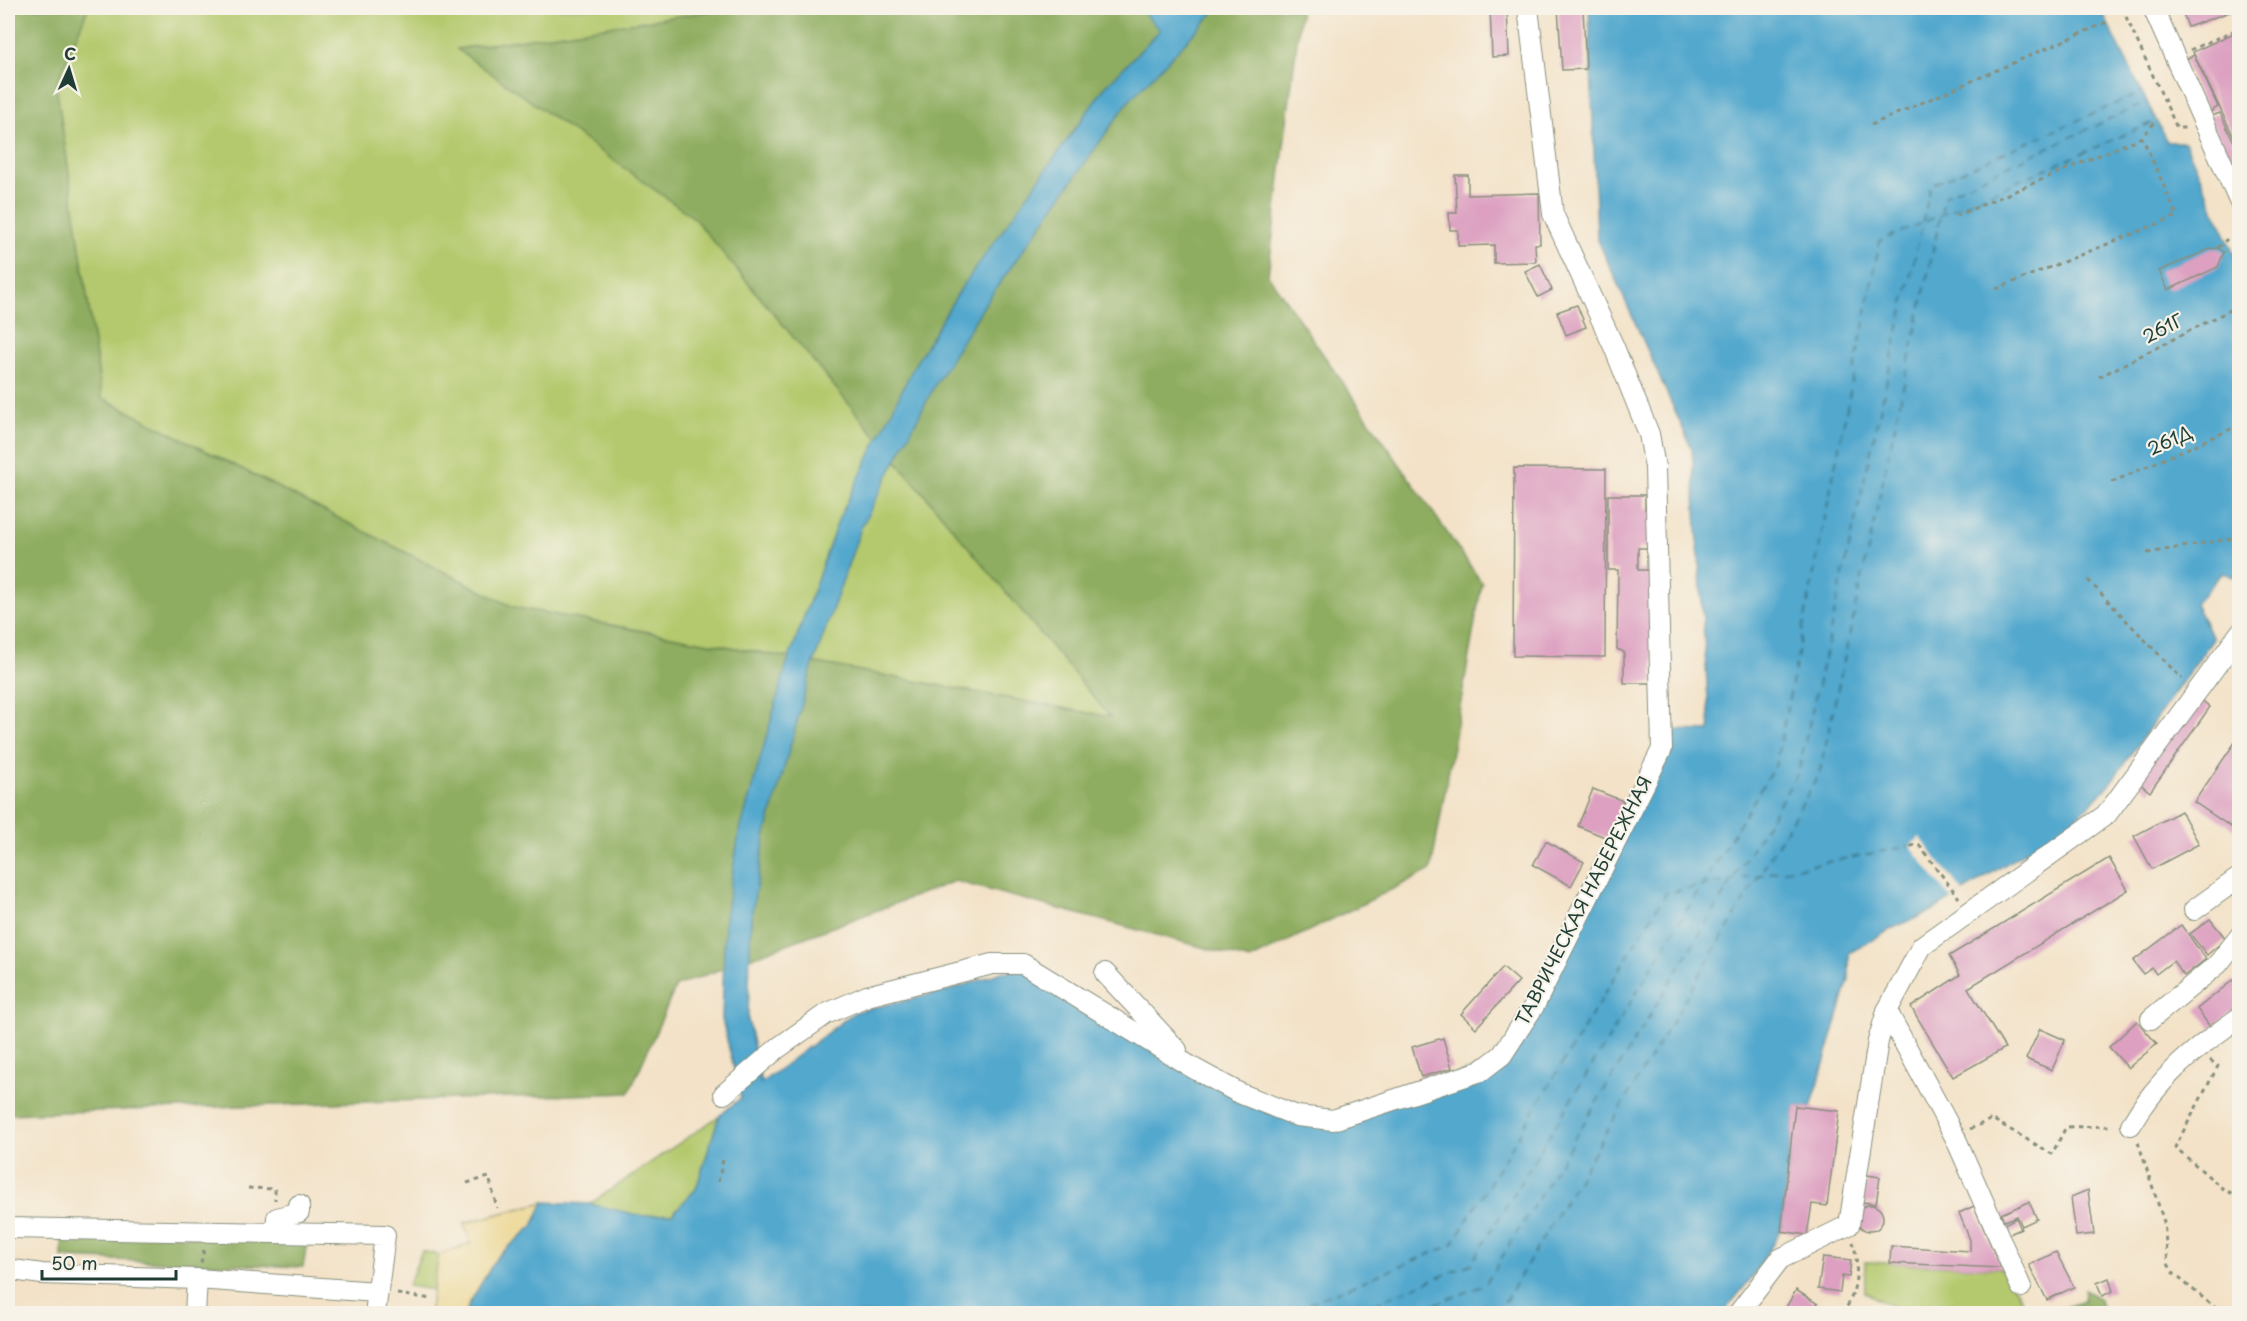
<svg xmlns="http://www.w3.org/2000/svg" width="2247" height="1321" viewBox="0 0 2247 1321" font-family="'Playpen Sans',sans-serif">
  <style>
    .green { fill: #b4c96d; stroke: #6a8350; stroke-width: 1.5 }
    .forest { fill: #8fad60; stroke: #57754a; stroke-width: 1.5 }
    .sand { fill: #eeda9e; stroke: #868c69; stroke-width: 1.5 }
    .water { fill: #52a8ce; stroke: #387281; stroke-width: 1.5 }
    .pier { fill: #f3e2c7 }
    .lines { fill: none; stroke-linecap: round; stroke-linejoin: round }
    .ferry { stroke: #2e5d62; stroke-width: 1.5; stroke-dasharray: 8 6; stroke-linecap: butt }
    .building { fill: #dda0c1 }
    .minor-casing { stroke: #89907e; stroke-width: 22 }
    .path { stroke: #89907e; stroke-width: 3; stroke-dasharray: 4.5 4.5; stroke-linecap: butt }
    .minor { stroke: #fff; stroke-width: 20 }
    .labels { text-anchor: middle; stroke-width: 4.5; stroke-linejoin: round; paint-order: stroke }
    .street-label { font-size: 18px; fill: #1f3d34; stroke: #f7f3e8 }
  </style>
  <rect width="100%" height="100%" fill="#f7f3e8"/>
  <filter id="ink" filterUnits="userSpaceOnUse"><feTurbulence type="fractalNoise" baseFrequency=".0167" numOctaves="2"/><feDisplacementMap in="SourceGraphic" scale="12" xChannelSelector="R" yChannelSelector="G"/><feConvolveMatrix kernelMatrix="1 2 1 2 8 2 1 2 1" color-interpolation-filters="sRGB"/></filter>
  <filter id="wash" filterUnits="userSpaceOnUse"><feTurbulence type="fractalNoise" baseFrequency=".008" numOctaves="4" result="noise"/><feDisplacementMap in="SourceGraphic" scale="24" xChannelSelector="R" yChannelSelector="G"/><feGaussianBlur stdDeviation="1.35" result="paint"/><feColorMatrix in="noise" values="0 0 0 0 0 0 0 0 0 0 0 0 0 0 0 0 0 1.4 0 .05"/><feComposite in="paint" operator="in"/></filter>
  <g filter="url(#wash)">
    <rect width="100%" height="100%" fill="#f3e2c7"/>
    <g class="green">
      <polygon points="88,8 732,8 458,49 693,217 1111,717 513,607 102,398 56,85"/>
      <polygon points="719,1116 696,1189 673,1214 642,1216 590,1204"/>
      <polygon points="422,1251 439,1255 433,1290 408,1286"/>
      <polygon points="1865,1262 2001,1268 2030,1313 1904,1313 1865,1292"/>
    </g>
    <g class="forest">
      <polygon points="8,8 88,8 56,85 102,398 513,607 1110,717 693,217 457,49 732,8 1301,8 1268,275 1482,583 1431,870 1250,960 955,881 676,986 629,1093 8,1114"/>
      <polygon points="62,1232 308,1239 303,1267 62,1258"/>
      <polygon points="2085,1290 2100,1299 2103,1313 2049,1313 2084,1301"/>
    </g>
    <polygon class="sand" points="544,1202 533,1226 497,1257 469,1304 466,1313 429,1314 439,1255 471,1243 464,1223"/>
    <polygon class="water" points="1143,8 1218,8 1128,102 985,304 936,383 861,528 811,671 765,837 751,918 748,1020 761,1083 855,1012 954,989 1002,972 1021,969 1311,1124 1507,1058 1667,730 1710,731 1692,449 1597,238 1589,8 2100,8 2167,142 2185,142 2239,266 2239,580 2223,572 2195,604 2213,639 2106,789 2070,823 1932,911 1893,928 1849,953 1849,979 1811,1108 1795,1106 1781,1231 1752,1277 1723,1313 466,1314 469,1304 497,1257 533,1226 544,1202 590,1204 642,1216 672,1214 696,1189 719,1116 741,1098 722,1019 725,918 739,834 786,667 839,518 915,364 960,290 1105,87 1160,30 1141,10"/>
    <polygon class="pier" points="1920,837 1963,892 1951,899 1910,846"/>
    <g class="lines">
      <g class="ferry">
        <polyline points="1283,1314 1452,1245 1666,893 1910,846"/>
        <polyline points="1348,1314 1471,1264 1776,764 1880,241 2156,121"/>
        <polyline points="1409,1314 1485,1285 1798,773 1931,185 2142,92"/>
        <polyline points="1480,1314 1503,1305 1819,775 1945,195 2147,102"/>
      </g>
    </g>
    <g id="blocks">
      <g class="building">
        <polygon points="1490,8 1507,8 1509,56 1492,57"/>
        <polygon points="1558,8 1583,8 1586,69 1562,70"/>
        <polygon points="2181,8 2240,8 2188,27"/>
        <polygon points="2240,30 2240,150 2193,52"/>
        <polygon points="2194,55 2218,107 2208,113 2183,60"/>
        <polygon points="2220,113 2240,155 2240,173 2236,175 2209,117"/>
        <polygon points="1455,175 1468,175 1468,195 1539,193 1540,244 1535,244 1536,262 1494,263 1494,245 1458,246 1458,230 1450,230 1449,213 1457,213"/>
        <polygon points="2218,248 2224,252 2218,267 2168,290 2159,271 2210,249"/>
        <polygon points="1540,264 1552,290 1538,297 1525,271"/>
        <polygon points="1577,305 1586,327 1566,335 1557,312"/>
        <polygon points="1514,468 1606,469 1605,657 1513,656"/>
        <polygon points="1608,495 1645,495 1645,509 1653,509 1653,548 1638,548 1638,570 1653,570 1653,683 1624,683 1624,652 1617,649 1618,570 1608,570"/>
        <polygon points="2199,698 2210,707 2150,792 2138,782"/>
        <polygon points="2240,735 2240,833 2194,802"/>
        <polygon points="1593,789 1623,801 1607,838 1578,826"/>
        <polygon points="2181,811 2199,844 2152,869 2134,836"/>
        <polygon points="1546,841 1584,862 1571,886 1533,865"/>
        <polygon points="2109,858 2128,890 1968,988 2005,1048 1953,1077 1911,1007 1960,975 1949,956"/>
        <polygon points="2210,919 2226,939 2207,955 2190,934"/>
        <polygon points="2181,925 2206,959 2184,976 2173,961 2156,974 2152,968 2143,974 2133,961"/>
        <polygon points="1503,967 1519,981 1476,1028 1461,1014"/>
        <polygon points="2233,980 2240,988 2240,1005 2211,1028 2197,1009"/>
        <polygon points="2137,1021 2157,1044 2128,1068 2109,1047"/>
        <polygon points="2040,1029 2065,1040 2052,1070 2026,1059"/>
        <polygon points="1443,1038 1452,1068 1421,1077 1412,1047"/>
        <polygon points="1795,1106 1839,1111 1827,1206 1812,1204 1807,1235 1781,1231"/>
        <polygon points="1867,1175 1880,1177 1876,1204 1863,1202"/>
        <polygon points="2088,1190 2094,1234 2076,1236 2071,1197"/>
        <polygon points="2029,1202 2037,1219 2022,1226 2017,1216 2004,1221 2001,1214"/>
        <circle cx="1870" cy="1218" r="13"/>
        <polygon points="1974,1206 2001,1268 1890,1263 1891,1246 1970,1251 1970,1240 1959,1213"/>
        <polygon points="2016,1218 2021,1229 2007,1235 2002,1225"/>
        <polygon points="2056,1252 2074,1287 2047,1300 2029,1265"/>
        <polygon points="1823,1257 1851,1260 1849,1277 1842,1276 1840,1292 1818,1289"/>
        <polygon points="2109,1278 2113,1291 2102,1296 2097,1283"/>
        <polygon points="1796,1290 1818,1304 1813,1314 1782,1314"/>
      </g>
    </g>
  </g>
  <g filter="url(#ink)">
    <use href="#blocks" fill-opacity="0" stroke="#89907e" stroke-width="1.5"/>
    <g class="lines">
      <defs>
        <g id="minor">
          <polyline points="2153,8 2240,203"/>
          <polyline points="2194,910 2240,877"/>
          <polyline points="1105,973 1177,1050"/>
          <polyline points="1887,1011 1955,1137 2021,1287"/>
          <polyline points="2151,1019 2218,964 2240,936"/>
          <polyline points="724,1094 778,1048 826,1014 867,996 992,964 1023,964 1193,1068 1239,1093 1297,1116 1333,1120 1481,1071 1502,1055 1534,1006 1662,749 1655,467 1649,434 1614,347 1553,214 1528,8"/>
          <path d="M 2131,1125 C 2159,1077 2194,1049 2240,1017"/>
          <polyline points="8,1228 385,1235 375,1314"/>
          <polyline points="275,1233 277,1218 299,1212 299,1205"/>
          <polyline points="13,1270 42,1274 197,1279 377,1292"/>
          <polyline points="195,1314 197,1279"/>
          <polyline points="1738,1314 1780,1259 1849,1225 1878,1041 1887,1011 1922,946 2107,814 2240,633"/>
        </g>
      </defs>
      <use href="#minor" class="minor-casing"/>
      <g class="path">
        <polyline points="2122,8 2177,128 2186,128"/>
        <polyline points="2190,50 2240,28"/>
        <polyline points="1871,125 2107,22"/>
        <polyline points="1956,216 2142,137 2156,121"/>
        <polyline points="2218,248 2227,239"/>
        <polyline points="1996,289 2177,216 2142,137"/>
        <polyline points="2099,377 2240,305"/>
        <polyline points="2112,482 2240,425"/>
        <polyline points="2147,553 2240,537"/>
        <polyline points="2088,580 2182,679"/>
        <polyline points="1910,846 1919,845 1959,898"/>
        <polyline points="2210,1060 2218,1066 2175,1147 2222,1188 2240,1198"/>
        <polyline points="1970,1129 1992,1119 2052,1154 2066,1127 2113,1126"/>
        <polyline points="2138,1142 2164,1222 2168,1264 2174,1274 2223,1314"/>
        <polyline points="718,1182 723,1160"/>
        <polyline points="467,1183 489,1177 497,1208"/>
        <polyline points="248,1188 275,1189 275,1200"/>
        <polyline points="201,1263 204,1249"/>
        <polyline points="397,1294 432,1299"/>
        <path d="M 1842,1314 C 1857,1295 1860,1265 1853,1242"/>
      </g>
      <use href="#minor" class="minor"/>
    </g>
  </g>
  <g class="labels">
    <g class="street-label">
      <text transform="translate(2163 329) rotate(-27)" y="6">261Г</text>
      <text transform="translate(2170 441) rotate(-24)" y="6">261Д</text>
      <text transform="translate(1584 901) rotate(-63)" y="6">ТАВРИЧЕСКАЯ НАБЕРЕЖНАЯ</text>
    </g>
  </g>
  <rect width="2247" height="1321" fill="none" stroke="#f7f3e8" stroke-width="30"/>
  <g transform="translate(69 69) rotate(4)" stroke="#f7f3e8" stroke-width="4.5" paint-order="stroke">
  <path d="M0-4.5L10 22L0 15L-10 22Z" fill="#1f3d34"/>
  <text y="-9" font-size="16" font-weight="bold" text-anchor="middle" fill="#1f3d34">С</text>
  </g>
  <path d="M42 1270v9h134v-9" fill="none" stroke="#1f3d34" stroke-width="3"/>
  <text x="51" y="1270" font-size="18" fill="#1f3d34" stroke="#f7f3e8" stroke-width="4.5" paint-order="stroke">50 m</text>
</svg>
